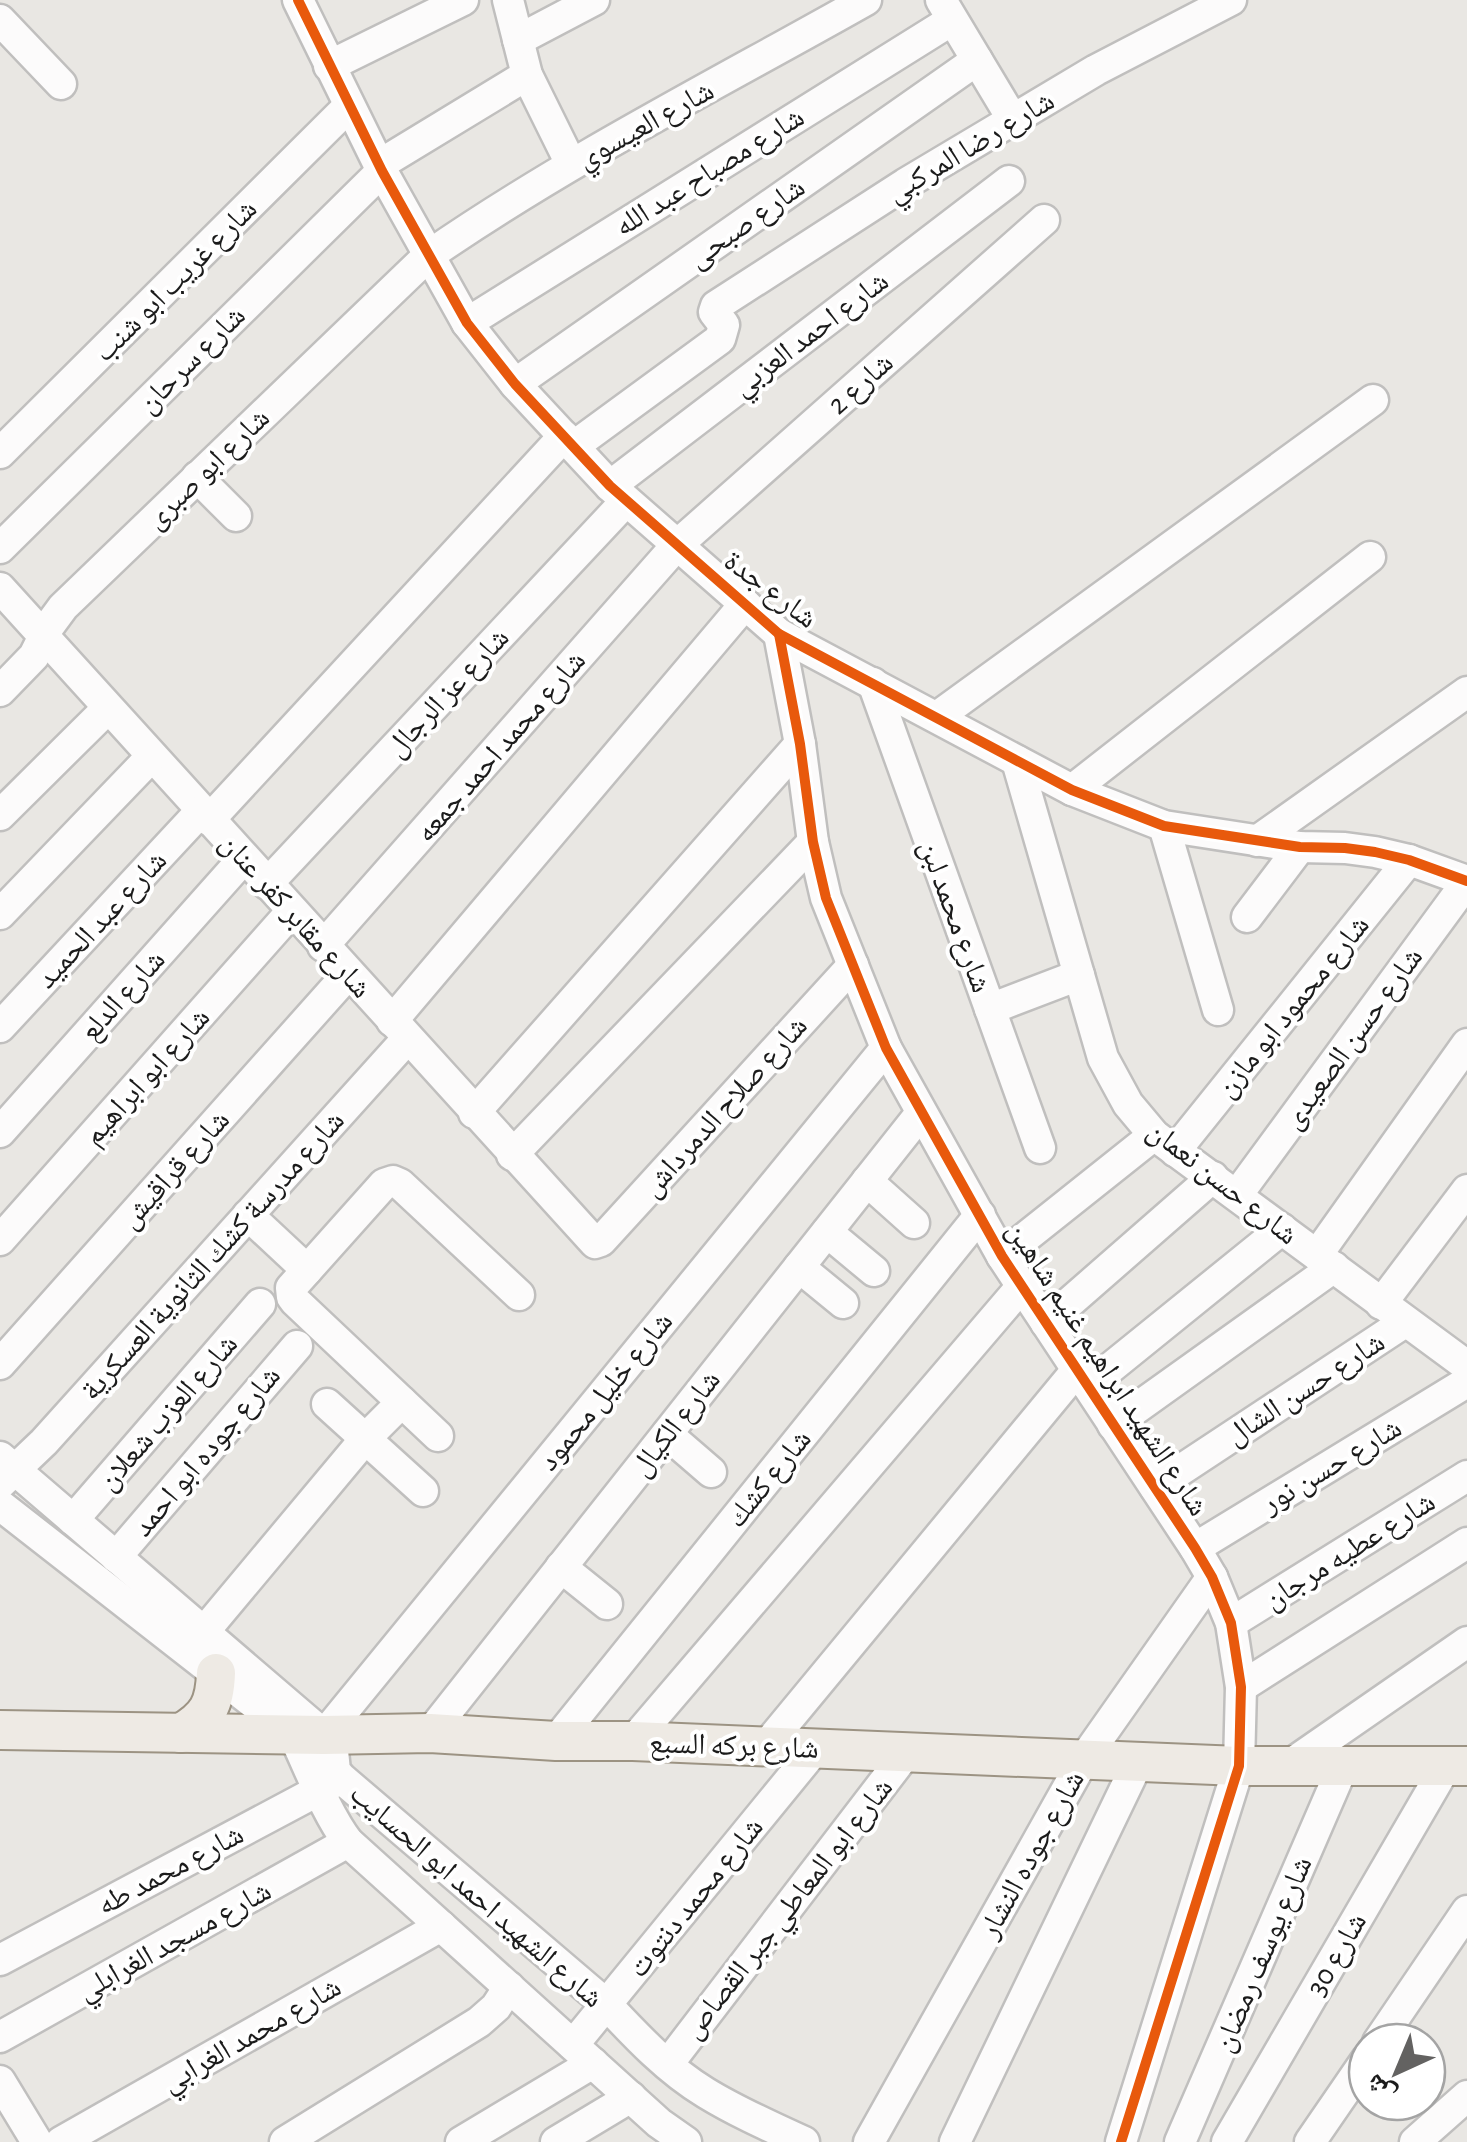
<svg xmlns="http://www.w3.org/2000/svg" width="1467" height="2142" viewBox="0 0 1467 2142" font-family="'Alegreya Sans','Noto Naskh Arabic',sans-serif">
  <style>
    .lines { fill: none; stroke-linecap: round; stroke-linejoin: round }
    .minor-casing { stroke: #c0bfbe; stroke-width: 35 }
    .major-casing { stroke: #9c9383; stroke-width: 42 }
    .minor { stroke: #fcfbfb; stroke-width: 30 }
    .major { stroke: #eeeae4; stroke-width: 38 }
    .cycleway-casing { stroke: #fff; stroke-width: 16 }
    .cycleway { stroke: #e8590c; stroke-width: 10 }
    .labels { text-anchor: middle; stroke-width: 8; stroke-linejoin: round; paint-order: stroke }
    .street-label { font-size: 30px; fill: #1b1b1b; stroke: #fff }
  </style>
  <rect width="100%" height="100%" fill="#e9e7e3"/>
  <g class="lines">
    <defs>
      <g id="minor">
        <polyline points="298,0 382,171 467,323 515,384 610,486 779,634 1072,790 1164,826 1300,847 1345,848 1375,852 1409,860 1467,881"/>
        <polyline points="508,0 527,75 571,164"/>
        <polyline points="941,0 1013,120"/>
        <polyline points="0,20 61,84"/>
        <polyline points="518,40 594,0"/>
        <polyline points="329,66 463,0"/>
        <polyline points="379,165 527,75"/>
        <polyline points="467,323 952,20"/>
        <polyline points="515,384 977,60"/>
        <polyline points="574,446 720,339 724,325 714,312 716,306 905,184 1096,70 1231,0"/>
        <polyline points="0,453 349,106"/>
        <polyline points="197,477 236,516"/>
        <polyline points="610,486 1009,181"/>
        <polyline points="0,548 382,171"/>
        <polyline points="0,588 595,1243 601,1241 853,965"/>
        <polyline points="779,634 800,744 813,842 826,898 886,1048 1002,1256 1195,1548 1212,1577 1231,1623 1241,1687 1239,1766 1121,2142"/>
        <polyline points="873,683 1040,1148"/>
        <path d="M 0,691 L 34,656 L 49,626 L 63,607 L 428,256 C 567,160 719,83 866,0"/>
        <polyline points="937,717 1373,400"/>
        <polyline points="1017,761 1103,1058 1128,1104 1154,1135 1467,1366"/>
        <polyline points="1072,790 1370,557"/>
        <polyline points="0,815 108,708"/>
        <polyline points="209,820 564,436"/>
        <polyline points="1164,826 1218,1010"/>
        <polyline points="1257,841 1467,692"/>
        <polyline points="267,884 626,501"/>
        <polyline points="0,914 152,756"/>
        <polyline points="1247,917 1300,847"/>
        <polyline points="323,946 676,546 1044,220"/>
        <polyline points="990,1009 1079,975"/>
        <polyline points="392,1021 745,604"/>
        <polyline points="0,1027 201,811"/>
        <polyline points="474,1113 800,744"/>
        <polyline points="0,1132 244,858"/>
        <polyline points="1175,1151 1409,860"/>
        <polyline points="512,1155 813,842"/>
        <polyline points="867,1181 914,1223"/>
        <polyline points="1237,1195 1467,882"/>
        <polyline points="248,1215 307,1270"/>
        <polyline points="827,1232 874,1271"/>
        <polyline points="0,1240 292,911"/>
        <polyline points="1317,1255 1467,1044"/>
        <polyline points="1002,1256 1154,1135"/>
        <polyline points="799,1267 843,1303"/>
        <polyline points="1381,1304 1467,1190"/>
        <polyline points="1046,1323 1213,1177"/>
        <polyline points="0,1364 348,974"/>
        <polyline points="1088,1386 1282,1229"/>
        <polyline points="327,1404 423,1491"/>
        <polyline points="1113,1425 1334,1267"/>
        <polyline points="667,1434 711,1472"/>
        <polyline points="438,1436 295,1301 292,1297 291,1288 384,1184 393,1181 400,1184 519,1295"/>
        <path d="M 0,1457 L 324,1735 L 333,1751 L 335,1771 L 341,1778 L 607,2005 C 637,2037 668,2070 706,2093 C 737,2112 771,2127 804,2142"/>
        <polyline points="1,1483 44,1442 407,1039"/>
        <polyline points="1155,1487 1405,1322"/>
        <path d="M 0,1505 L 293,1734 C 310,1769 325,1811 348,1842 L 659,2123 L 686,2142"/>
        <polyline points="73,1520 260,1304"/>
        <polyline points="1195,1548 1467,1382"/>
        <polyline points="116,1557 297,1346"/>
        <polyline points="561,1567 607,1604"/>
        <polyline points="1231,1623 1467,1476"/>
        <polyline points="192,1646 365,1439 402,1402"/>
        <polyline points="1241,1687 1467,1543"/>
        <polyline points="430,1733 921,1113"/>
        <polyline points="324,1735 886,1048"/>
        <polyline points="556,1741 980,1215"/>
        <polyline points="633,1741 1022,1286"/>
        <polyline points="766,1746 1077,1370"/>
        <polyline points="1288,1766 1467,1642"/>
        <polyline points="0,1960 338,1780"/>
        <polyline points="0,2037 348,1842"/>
        <polyline points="1378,2042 1467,1911"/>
        <polyline points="573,2045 816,1748"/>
        <polyline points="668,2064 907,1752"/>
        <polyline points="0,2081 37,2142"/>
        <polyline points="61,2142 441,1926"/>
        <polyline points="285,2142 479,2022 496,2007 509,1987"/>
        <polyline points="461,2142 593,2063"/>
        <polyline points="556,2142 631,2097"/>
        <polyline points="869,2142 1084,1759 1212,1577"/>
        <polyline points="955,2142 1138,1762"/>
        <polyline points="1180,2142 1343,1766"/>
        <polyline points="1227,2142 1446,1766"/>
        <polyline points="1310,2142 1367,2059"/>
        <polyline points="1415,2142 1467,2096"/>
      </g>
      <g id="major">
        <polyline points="0,1730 324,1735 430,1733 556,1741 633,1741 1239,1766 1467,1766"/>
        <path d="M 181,1733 C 208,1717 215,1704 216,1673"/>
      </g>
    </defs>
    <use href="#minor" class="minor-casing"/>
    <use href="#major" class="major-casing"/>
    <use href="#minor" class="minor"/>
    <use href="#major" class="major"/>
    <defs>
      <g id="cycleway">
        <polyline points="298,0 382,171 467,323 515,384 610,486 779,634 1072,790 1164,826 1300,847 1345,848 1375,852 1409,860 1467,881"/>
        <polyline points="779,634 800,744 813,842 826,898 886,1048 1002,1256 1195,1548 1212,1577 1231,1623 1241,1687 1239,1766 1121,2142"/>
      </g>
    </defs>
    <use href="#cycleway" class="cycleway-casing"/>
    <use href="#cycleway" class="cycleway"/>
  </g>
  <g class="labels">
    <g class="street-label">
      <text transform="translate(645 124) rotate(-29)" y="10">شارع العيسوي</text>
      <text transform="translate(970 146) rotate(-31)" y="10">شارع رضا المركبي</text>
      <text transform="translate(709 171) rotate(-32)" y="10">شارع مصباح عبد الله</text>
      <text transform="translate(746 222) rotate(-35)" y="10">شارع صبحى</text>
      <text transform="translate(175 280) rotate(-45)" y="10">شارع غريب ابو شنب</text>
      <text transform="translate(810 333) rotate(-37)" y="10">شارع احمد العزبي</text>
      <text transform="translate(191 359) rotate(-45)" y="10">شارع سرحان</text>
      <text transform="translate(860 383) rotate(-42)" y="10">شارع 2</text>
      <text transform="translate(207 468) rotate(-44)" y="10">شارع ابو صبرى</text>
      <text transform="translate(771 589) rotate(37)" y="10">شارع جدة</text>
      <text transform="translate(447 692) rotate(-47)" y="10">شارع عز الرجال</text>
      <text transform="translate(500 746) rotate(-49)" y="10">شارع محمد احمد جمعه</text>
      <text transform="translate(296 915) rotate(48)" y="10">شارع مقابر كفر عنان</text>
      <text transform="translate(956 916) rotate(70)" y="10">شارع محمد لبن</text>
      <text transform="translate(101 919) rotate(-47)" y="10">شارع عبد الحميد</text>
      <text transform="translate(122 995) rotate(-48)" y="10">شارع الدلع</text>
      <text transform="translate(1292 1006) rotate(-51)" y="10">شارع محمود ابو مازن</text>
      <text transform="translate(1352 1038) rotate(-54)" y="10">شارع حسن الصعيدى</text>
      <text transform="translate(146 1076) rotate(-48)" y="10">شارع ابو ابراهيم</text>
      <text transform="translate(724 1106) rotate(-48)" y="10">شارع صلاح الدمرداش</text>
      <text transform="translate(174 1169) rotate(-48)" y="10">شارع قراقيش</text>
      <text transform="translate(1223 1182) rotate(38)" y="10">شارع حسن نعمان</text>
      <text transform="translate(212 1255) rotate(-48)" y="10">شارع مدرسة كشك الثانوية العسكرية</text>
      <text transform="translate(1108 1368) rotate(57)" y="10">شارع الشهيد ابراهيم غنيم شاهين</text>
      <text transform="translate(1305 1388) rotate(-33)" y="10">شارع حسن الشال</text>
      <text transform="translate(605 1391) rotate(-51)" y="10">شارع خليل محمود</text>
      <text transform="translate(167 1412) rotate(-49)" y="10">شارع العزب شعلان</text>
      <text transform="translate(675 1423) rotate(-52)" y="10">شارع الكيال</text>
      <text transform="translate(206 1451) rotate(-50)" y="10">شارع جوده ابو احمد</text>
      <text transform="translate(1331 1465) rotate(-31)" y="10">شارع حسن نور</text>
      <text transform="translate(768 1478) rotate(-51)" y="10">شارع كشك</text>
      <text transform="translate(1349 1550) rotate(-32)" y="10">شارع عطيه مرجان</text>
      <text transform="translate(734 1745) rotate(2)" y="10">شارع بركه السبع</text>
      <text transform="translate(1031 1854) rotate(-61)" y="10">شارع جوده النشار</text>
      <text transform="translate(170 1869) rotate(-28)" y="10">شارع محمد طه</text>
      <text transform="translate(477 1895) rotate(41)" y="10">شارع الشهيد احمد ابو الحسايب</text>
      <text transform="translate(695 1897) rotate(-51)" y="10">شارع محمد دنتوت</text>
      <text transform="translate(787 1908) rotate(-52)" y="10">شارع ابو المعاطي جبر القصاص</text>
      <text transform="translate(174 1940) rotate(-29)" y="10">شارع مسجد الغرابلي</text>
      <text transform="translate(1262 1954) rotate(-67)" y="10">شارع يوسف رمضان</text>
      <text transform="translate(1336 1954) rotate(-60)" y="10">شارع 30</text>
      <text transform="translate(251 2034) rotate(-30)" y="10">شارع محمد الغرابي</text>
    </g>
  </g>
  <g transform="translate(1397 2072) rotate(224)"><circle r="48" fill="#ffffff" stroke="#a4a4a4" stroke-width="2.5"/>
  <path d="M0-8L18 38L0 25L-18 38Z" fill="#636261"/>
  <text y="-15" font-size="28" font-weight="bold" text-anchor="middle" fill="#1b1b1b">ش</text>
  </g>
</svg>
